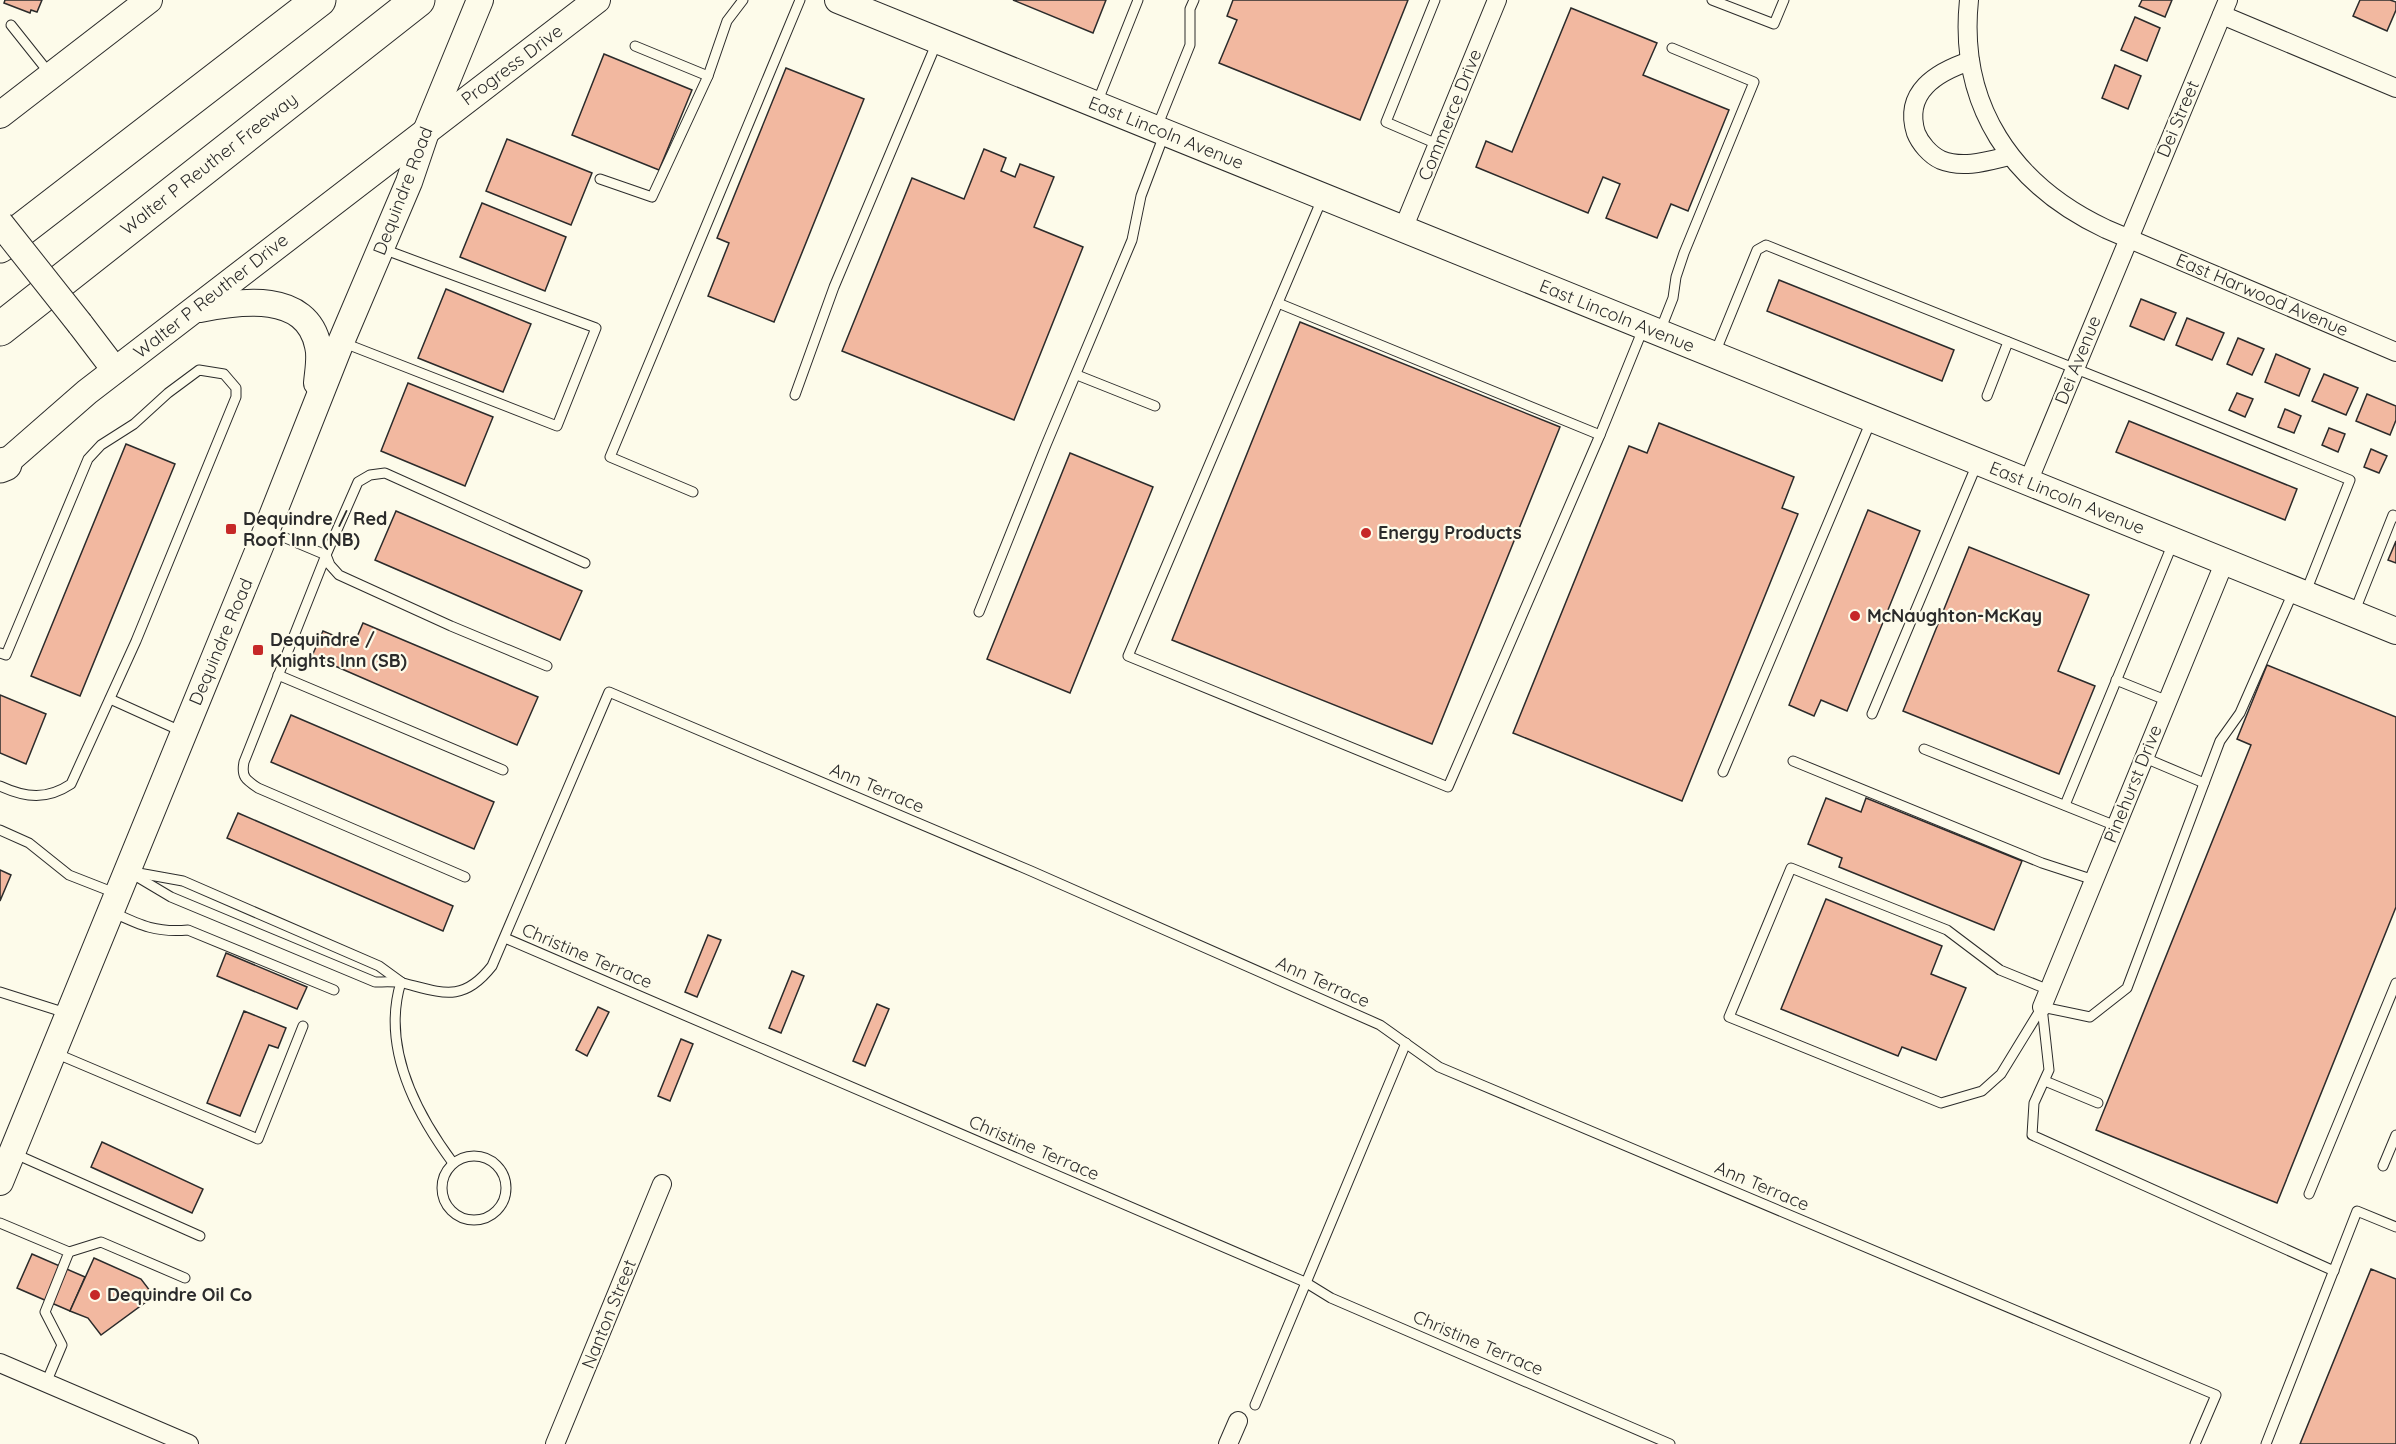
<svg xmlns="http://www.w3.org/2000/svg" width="2396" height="1444" viewBox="0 0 2396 1444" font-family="Quicksand,sans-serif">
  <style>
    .building { fill: #f2b8a0; stroke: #2b2b2b; stroke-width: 1.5 }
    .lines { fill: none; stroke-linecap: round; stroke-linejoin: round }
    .lane-casing { stroke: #2b2b2b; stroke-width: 11 }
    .street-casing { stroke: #2b2b2b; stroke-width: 20 }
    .secondary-casing { stroke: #2b2b2b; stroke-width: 28 }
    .highway-casing { stroke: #2b2b2b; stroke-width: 35 }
    .lane { stroke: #fdfbea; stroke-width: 9 }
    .street { stroke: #fdfbea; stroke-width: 18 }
    .secondary { stroke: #fdfbea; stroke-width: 26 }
    .highway { stroke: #fdfbea; stroke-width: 33 }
    .secondary-bridge-casing { stroke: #2b2b2b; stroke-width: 28; stroke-linecap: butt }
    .secondary-bridge { stroke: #fdfbea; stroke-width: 26 }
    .poi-dot { fill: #c62828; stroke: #fdfbea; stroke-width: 2 }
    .labels { text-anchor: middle; stroke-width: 4.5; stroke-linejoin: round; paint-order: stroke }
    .street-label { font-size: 18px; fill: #2b2b2b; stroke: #fdfbea }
    .poi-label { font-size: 18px; font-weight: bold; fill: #2b2b2b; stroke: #fdfbea; text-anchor: start }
  </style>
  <rect width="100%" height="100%" fill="#fdfbea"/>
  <g class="building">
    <polygon points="5,0 42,0 37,12 31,10 30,13 4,3"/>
    <polygon points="1013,0 1106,0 1093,33"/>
    <polygon points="1233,0 1408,0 1360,120 1219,63 1237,20 1227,16"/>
    <polygon points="2142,0 2172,0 2165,17 2139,6"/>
    <polygon points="2360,0 2390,0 2396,2 2396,10 2387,31 2353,16"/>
    <polygon points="1571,8 1657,43 1643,75 1729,110 1688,211 1671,204 1657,238 1606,218 1620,184 1603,177 1588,213 1476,167 1486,141 1512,152"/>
    <polygon points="2135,17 2160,28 2147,61 2121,50"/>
    <polygon points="604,54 692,90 659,170 572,135"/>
    <polygon points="2115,65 2141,76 2128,109 2102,98"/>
    <polygon points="786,68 864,99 774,322 708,296 729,243 717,238"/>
    <polygon points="507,139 592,173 571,225 486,191"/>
    <polygon points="984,149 1006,158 1001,171 1015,177 1020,164 1054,177 1034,227 1083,247 1014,420 842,351 912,178 964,199"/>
    <polygon points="482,203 566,237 545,291 460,257"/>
    <polygon points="1779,280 1954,350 1942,381 1767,311"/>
    <polygon points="446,289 531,324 503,392 418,358"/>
    <polygon points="2141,299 2176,313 2164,340 2130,326"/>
    <polygon points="2187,318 2224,333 2212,360 2176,345"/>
    <polygon points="1300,322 1560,427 1432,744 1172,640"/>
    <polygon points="2238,338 2264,349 2252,375 2227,364"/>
    <polygon points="2276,354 2310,369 2299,396 2265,382"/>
    <polygon points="2324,374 2358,388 2346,415 2312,401"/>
    <polygon points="408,383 493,417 465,486 381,451"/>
    <polygon points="2237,393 2253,399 2245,417 2229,410"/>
    <polygon points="2367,394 2396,406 2396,420 2390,435 2356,421"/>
    <polygon points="2285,409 2301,416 2294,433 2278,427"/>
    <polygon points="2129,421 2297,489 2285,520 2116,452"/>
    <polygon points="1659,423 1794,477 1782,508 1798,514 1682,801 1513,733 1629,446 1647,453"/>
    <polygon points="2329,428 2345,434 2338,452 2322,445"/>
    <polygon points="126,444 175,464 80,696 31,676"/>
    <polygon points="2371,449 2387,456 2379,473 2364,467"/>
    <polygon points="1070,453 1153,487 1070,693 987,659"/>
    <polygon points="1868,510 1920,531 1847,711 1821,700 1814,716 1789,705"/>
    <polygon points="396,511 582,591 560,640 375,560"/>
    <polygon points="2396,541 2396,563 2388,560"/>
    <polygon points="1969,547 2089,595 2058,671 2095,686 2059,774 1903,711"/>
    <polygon points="363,623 538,697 517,745 312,656 323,631 354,644"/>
    <polygon points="2267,665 2396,717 2396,907 2277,1203 2096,1130 2251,745 2237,739"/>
    <polygon points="0,695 46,714 26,764 0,753"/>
    <polygon points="291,715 494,802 474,849 271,762"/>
    <polygon points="1826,798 1861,812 1866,798 2022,861 1994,930 1839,867 1842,858 1808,844"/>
    <polygon points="238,813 453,906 443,931 227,838"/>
    <polygon points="0,870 11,875 0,901"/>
    <polygon points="1826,899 1942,946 1931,974 1966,988 1936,1060 1902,1047 1898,1056 1781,1009"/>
    <polygon points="708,935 721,940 697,997 685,992"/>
    <polygon points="226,953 307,987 297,1009 217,976"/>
    <polygon points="792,971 804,976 781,1033 769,1028"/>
    <polygon points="877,1004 889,1009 865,1066 853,1061"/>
    <polygon points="598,1007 609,1012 587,1056 576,1050"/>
    <polygon points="244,1011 286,1028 278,1048 269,1045 240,1116 207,1103"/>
    <polygon points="681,1039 693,1044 670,1101 658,1096"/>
    <polygon points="102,1142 203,1189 192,1213 91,1167"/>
    <polygon points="32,1254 85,1277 70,1311 17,1288"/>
    <polygon points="94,1258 141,1279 154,1296 101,1335 88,1318 70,1311"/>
    <polygon points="2371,1269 2396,1279 2396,1444 2300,1444"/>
  </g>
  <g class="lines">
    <defs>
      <g id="lane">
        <polyline points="1435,0 1386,122 1437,144"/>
        <polyline points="1712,0 1774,24 1784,0"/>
        <polyline points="11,25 50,74"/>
        <polyline points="635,46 708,76"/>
        <polyline points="1097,103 1138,0"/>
        <polyline points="1157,127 1190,45 1190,9 1194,0"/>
        <polyline points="600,179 652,197 708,76 727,21 743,0"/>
        <polyline points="1322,199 1128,656 1448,787 1600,435 1643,329"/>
        <polyline points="1278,303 1600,435"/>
        <polyline points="1660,331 1673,298 1676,277 1684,253 1754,82 1672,48"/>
        <polyline points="344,343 557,426 596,328 383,249"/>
        <path d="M 1715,353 L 1757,250 L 1766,245 C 1961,323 2156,400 2350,480 L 2305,594"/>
        <polyline points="1077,375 1155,406"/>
        <polyline points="795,395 834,287 937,42"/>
        <polyline points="1987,396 2008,342"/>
        <polyline points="693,492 610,457 800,0"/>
        <polyline points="269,531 326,555 358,482 370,475 385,473 585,563"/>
        <path d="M 326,555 L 244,762 C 241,777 246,780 258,788 L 465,877"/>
        <polyline points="326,555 330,565 339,575 451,626 547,666"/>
        <polyline points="979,612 1046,445 1132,240 1141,196 1164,135"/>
        <polyline points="2354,613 2393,515 2396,517"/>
        <path d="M 0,653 L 6,655 L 88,459 L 101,445 L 134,424 L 168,393 L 199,370 L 224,374 L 236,388 L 236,397 L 136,641 L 71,784 C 47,800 26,798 0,786"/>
        <polyline points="278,675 503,770"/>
        <polyline points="2116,680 2168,701"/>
        <polyline points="110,699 183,732"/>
        <polyline points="1872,714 1977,464"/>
        <polyline points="1924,749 2116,826"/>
        <polyline points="2145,758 2204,783"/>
        <polyline points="1793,761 2042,863 2094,880"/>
        <polyline points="1723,772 1871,421"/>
        <polyline points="2065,805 2173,543"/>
        <polyline points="0,830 29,843 69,875 115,893"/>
        <path d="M 129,872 L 171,897 L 375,982 C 384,982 394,981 403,983 C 443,993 463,1003 492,966 L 609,692 L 1031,871 L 1380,1025 L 1439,1067 L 2216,1395 L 2195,1444"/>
        <polyline points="133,872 183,881 379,966 401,982"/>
        <path d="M 112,912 C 140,925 156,933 188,930 L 334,990"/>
        <polyline points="505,938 1305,1282 1331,1298 1670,1444"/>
        <path d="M 401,982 C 381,1047 415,1112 453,1163"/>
        <polyline points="0,992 66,1013"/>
        <polyline points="2042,1007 2001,1074 1982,1091 1941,1103 1729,1017 1791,868 1947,930 2000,970 2049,990"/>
        <polyline points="2042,1007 2090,1017 2127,988 2220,741 2240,713 2294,590"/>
        <polyline points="2042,1007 2049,1070 2034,1103 2032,1135 2334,1271"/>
        <polyline points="55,1053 258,1139 303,1026"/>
        <polyline points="2045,1081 2098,1103"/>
        <polyline points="13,1153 200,1236"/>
        <circle cx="474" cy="1188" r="32"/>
        <polyline points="2383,1166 2396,1135"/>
        <polyline points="2309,1194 2396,983"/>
        <polyline points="0,1223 69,1252 45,1312 62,1345 46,1383"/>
        <polyline points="69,1252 101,1242 185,1278"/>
        <polyline points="1255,1405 1406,1043"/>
        <polyline points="2266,1444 2357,1211 2396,1227"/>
      </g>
      <g id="street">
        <path d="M 1969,0 C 1958,105 2012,185 2106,229 L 2396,352"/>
        <polyline points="2222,15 2396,88"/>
        <path d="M 1970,61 C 1937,72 1903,92 1916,133 C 1920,143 1930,155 1941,160 C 1963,169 1988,161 2009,156"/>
        <polyline points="1403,229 1497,0"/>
        <polyline points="2028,482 2228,0"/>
        <polyline points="2042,1007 2225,561"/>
        <polyline points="0,1363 189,1444"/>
        <polyline points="555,1444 662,1184"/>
        <polyline points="1228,1444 1238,1421"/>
      </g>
      <g id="secondary">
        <polyline points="838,0 2396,631"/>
        <polyline points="0,115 149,0"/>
        <path d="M 200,309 C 240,301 307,291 318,346 C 321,357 318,371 317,383"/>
        <polyline points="80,324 115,370"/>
        <polyline points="0,468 87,392 597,0"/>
        <polyline points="0,1182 261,544 341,342 409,182 427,129 480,0"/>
      </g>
      <g id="highway">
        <polyline points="0,246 319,0"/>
        <polyline points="0,329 418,0"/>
        <polyline points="0,466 5,464"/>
      </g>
    </defs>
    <use href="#lane" class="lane-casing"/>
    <use href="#street" class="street-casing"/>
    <use href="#secondary" class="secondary-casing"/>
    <use href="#highway" class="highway-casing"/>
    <use href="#lane" class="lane"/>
    <use href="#street" class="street"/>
    <use href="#secondary" class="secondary"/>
    <use href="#highway" class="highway"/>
    <defs>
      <polyline id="secondary-bridge" points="0,223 80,324"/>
    </defs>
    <use href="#secondary-bridge" class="secondary-bridge-casing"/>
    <use href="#secondary-bridge" class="secondary-bridge"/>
  </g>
  <g class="poi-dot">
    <rect x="225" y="523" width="12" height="12" rx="3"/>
    <circle cx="1366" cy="533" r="6"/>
    <circle cx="1855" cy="616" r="6"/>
    <rect x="252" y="644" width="12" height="12" rx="3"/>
    <circle cx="95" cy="1295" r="6"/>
  </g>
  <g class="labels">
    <g class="street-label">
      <text transform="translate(512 65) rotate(-37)" y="6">Progress Drive</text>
      <text transform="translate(1450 115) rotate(-68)" y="6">Commerce Drive</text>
      <text transform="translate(2178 119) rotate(-67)" y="6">Dei Street</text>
      <text transform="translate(1166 133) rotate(22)" y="6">East Lincoln Avenue</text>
      <text transform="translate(209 164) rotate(-38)" y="6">Walter P Reuther Freeway</text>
      <text transform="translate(403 191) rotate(-69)" y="6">Dequindre Road</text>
      <text transform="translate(2262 295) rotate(23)" y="6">East Harwood Avenue</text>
      <text transform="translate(211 296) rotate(-38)" y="6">Walter P Reuther Drive</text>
      <text transform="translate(1617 316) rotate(22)" y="6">East Lincoln Avenue</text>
      <text transform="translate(2078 360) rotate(-68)" y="6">Dei Avenue</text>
      <text transform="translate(2067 498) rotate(22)" y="6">East Lincoln Avenue</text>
      <text transform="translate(221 642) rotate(-67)" y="6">Dequindre Road</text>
      <text transform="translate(2133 784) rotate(-68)" y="6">Pinehurst Drive</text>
      <text transform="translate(877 788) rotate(23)" y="6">Ann Terrace</text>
      <text transform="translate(587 956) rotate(23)" y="6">Christine Terrace</text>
      <text transform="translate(1323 982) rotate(24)" y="6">Ann Terrace</text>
      <text transform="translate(1034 1148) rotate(23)" y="6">Christine Terrace</text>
      <text transform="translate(1762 1186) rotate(23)" y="6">Ann Terrace</text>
      <text transform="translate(609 1314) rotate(-68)" y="6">Nanton Street</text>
      <text transform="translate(1478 1343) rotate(23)" y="6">Christine Terrace</text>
    </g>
    <g class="poi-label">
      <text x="243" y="525">Dequindre / Red<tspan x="243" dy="21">Roof Inn (NB)</tspan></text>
      <text x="1378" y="539">Energy Products</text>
      <text x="1867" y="622">McNaughton-McKay</text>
      <text x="270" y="646">Dequindre /<tspan x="270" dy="21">Knights Inn (SB)</tspan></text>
      <text x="107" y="1301">Dequindre Oil Co</text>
    </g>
  </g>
</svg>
